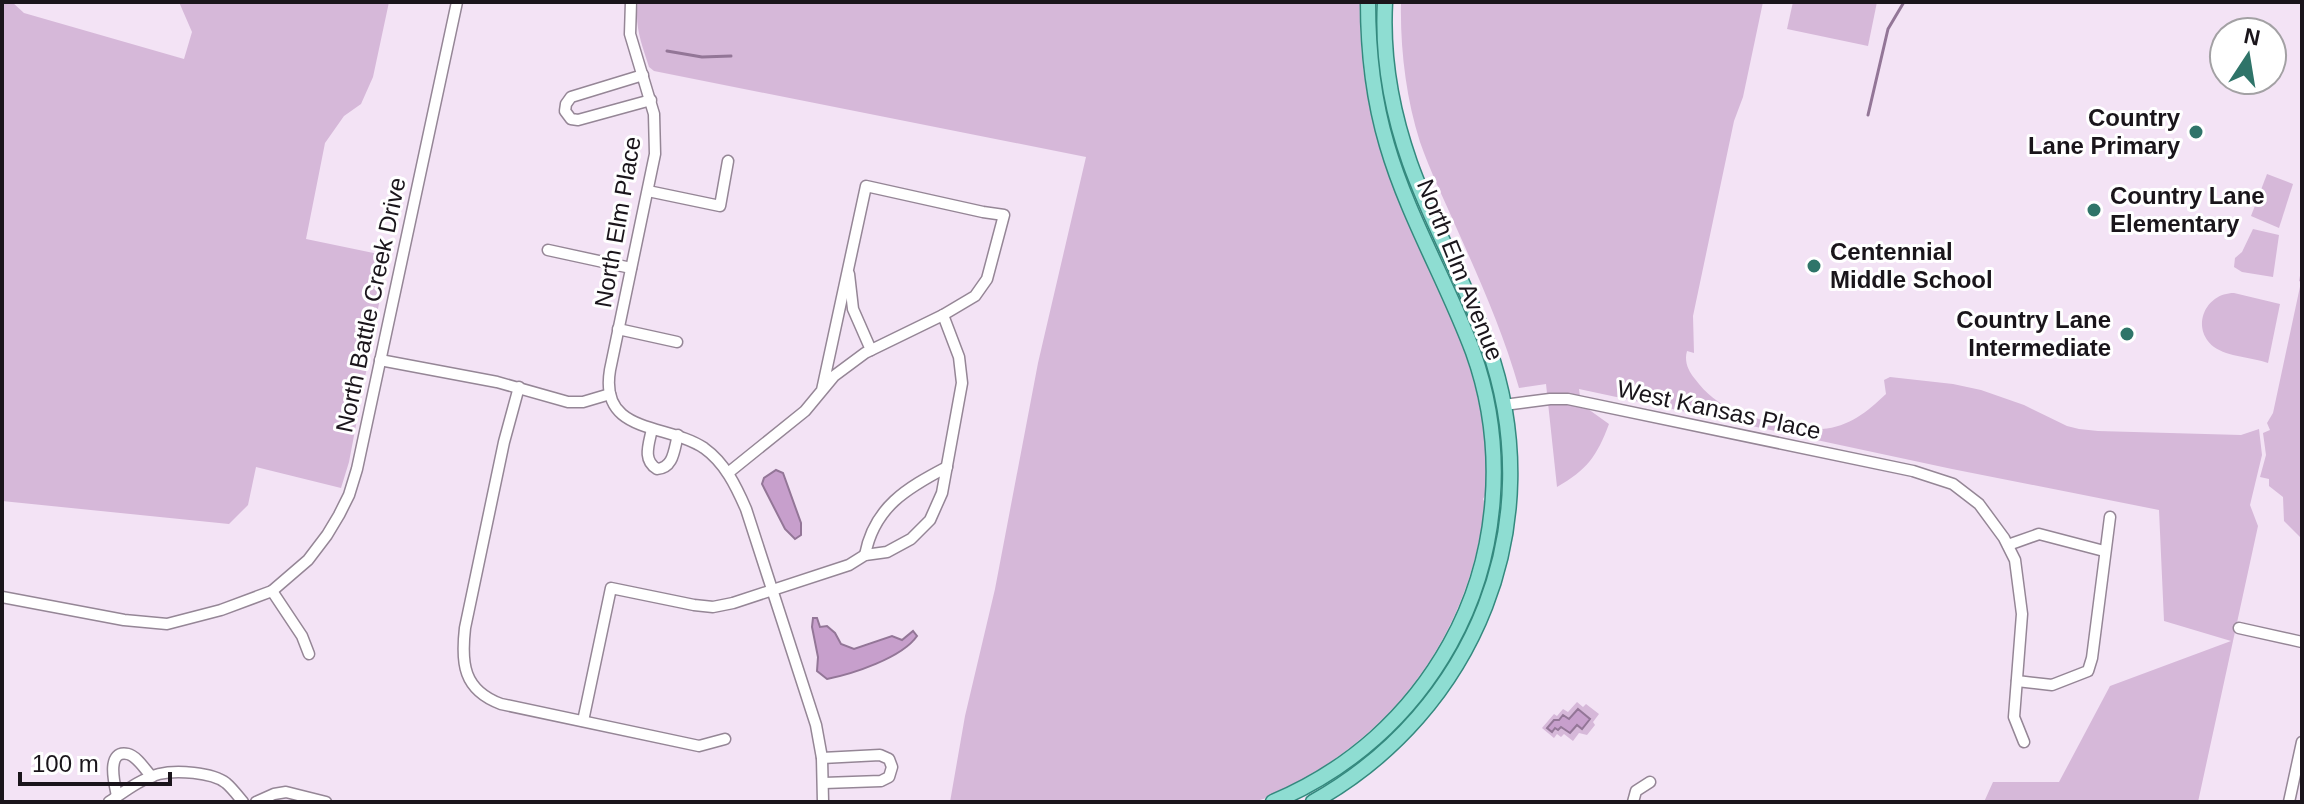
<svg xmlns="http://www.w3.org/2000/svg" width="2304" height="804" viewBox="0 0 2304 804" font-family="Helvetica,sans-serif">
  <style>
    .green { fill: #d6b8d9 }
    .water { fill: #c79fcc; stroke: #937697; stroke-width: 2 }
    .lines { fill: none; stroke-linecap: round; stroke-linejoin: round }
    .stream { stroke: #937697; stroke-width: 3 }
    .minor-casing { stroke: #958696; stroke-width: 13 }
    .major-casing { stroke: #34897e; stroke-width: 17 }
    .minor { stroke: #fff; stroke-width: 10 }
    .major { stroke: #8eddd2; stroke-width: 14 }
    .poi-dot { fill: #2f7469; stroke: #fff; stroke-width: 3 }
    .labels { text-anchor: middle; stroke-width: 6; stroke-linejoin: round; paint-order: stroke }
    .poi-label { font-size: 24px; font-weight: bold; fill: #1a151b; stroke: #fff; text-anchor: end }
    .street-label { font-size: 24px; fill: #1a151b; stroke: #fff }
  </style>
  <rect width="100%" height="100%" fill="#f3e3f5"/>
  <g class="green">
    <polygon points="2,2 12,2 24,13 184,59 192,32 179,2 389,2 373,77 361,104 344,116 325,143 306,239 388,256 349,462 341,488 256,467 248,505 229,524 2,501"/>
    <path d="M 638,2 L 1360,2 C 1359,44 1364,89 1375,130 C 1406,243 1485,344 1486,465 C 1487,476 1489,491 1483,499 L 1485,503 C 1473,613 1416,707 1323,767 C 1305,779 1274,798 1252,802 C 1228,804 1190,802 1163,802 C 1092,802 1021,802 950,802 L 965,716 L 995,589 L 1038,363 L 1086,157 L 654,71 L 649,67 C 642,45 634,26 638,2 Z"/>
    <path d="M 1401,2 L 1763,2 L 1743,97 L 1734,121 L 1693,316 L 1694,353 L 1687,351 C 1684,361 1688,371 1695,379 C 1717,409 1745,416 1779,424 C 1793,427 1808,431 1822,429 C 1849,427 1867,412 1886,394 L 1884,380 L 1890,377 L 1953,384 L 1981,390 L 2024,405 L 2067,426 L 2079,429 L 2098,431 L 2241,435 L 2259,429 L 2262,455 L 2250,505 L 2258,526 L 2198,802 L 1984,802 L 1993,782 L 2059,782 L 2110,686 L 2231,641 L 2164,621 L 2159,510 L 1952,469 L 1579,389 L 1581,404 L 1609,424 C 1597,456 1587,470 1557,487 L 1546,384 L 1519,388 C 1503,332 1480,280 1456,227 C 1444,199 1430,171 1420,142 C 1406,98 1400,48 1401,2 Z"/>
    <polygon points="1793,2 1877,2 1868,46 1787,29"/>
    <polygon points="2267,174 2293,184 2279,228 2251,216"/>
    <polygon points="2253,229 2279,235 2273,277 2242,272 2234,267 2235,258 2242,252"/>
    <polygon points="2302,265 2302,539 2284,521 2283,497 2269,486 2269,479 2260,477 2266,455 2263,433 2270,430 2267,423 2273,413 2301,282 2299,281"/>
    <path d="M 2234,293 L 2280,304 L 2268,363 C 2252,357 2228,357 2214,347 C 2190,328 2205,293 2234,293 Z"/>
    <polygon points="1577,702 1583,707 1586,704 1599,714 1593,722 1595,725 1587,735 1579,733 1573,741 1564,734 1561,737 1557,734 1554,738 1542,728 1554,714 1557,716 1563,709 1568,712"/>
  </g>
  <g class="water">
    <polygon points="776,470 783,473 801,523 801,535 795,539 785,529 762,484 764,478"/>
    <path d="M 813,618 L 817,618 L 820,627 L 827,626 L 835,633 L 841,644 L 854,649 L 892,636 L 902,640 L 913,631 L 917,636 C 902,658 852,674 827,679 L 817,671 L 818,657 L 812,627 Z"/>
    <polygon points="1578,709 1590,719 1582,729 1577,725 1570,733 1561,727 1558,730 1555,728 1552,732 1547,728 1554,720 1559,720 1563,715 1569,719"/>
  </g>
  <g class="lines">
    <g class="stream">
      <polyline points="667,51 702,57 731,56"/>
      <polyline points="1868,115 1888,29 1904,2"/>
    </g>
    <defs>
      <g id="minor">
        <path d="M 631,2 L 630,34 L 654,114 L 655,154 L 610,370 C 599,435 667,423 704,448 C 725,463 736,486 746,509 L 816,725 L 822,758 L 823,802"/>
        <polyline points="643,75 571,97 566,104 565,111 571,119 578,120 651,100"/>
        <polyline points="648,191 720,206 728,161"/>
        <polyline points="548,250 631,268"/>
        <polyline points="849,274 853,309 871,350"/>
        <polyline points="618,329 677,342"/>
        <polyline points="380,360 497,382 568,402 583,402 610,394"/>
        <path d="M 519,387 L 504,442 L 465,628 C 461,663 463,690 501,704 L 699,746 L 725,739"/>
        <polyline points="1504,405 1550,399 1568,399 1913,471 1953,484 1979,504 2004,538 2015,560 2022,614 2014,717 2024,742"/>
        <path d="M 652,429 C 649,444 642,460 657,469 C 674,468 674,449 678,435"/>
        <polyline points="728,473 805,411 834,376 865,353 943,315 975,296 987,279 1004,215 983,212 866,186 822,390"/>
        <polyline points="2008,545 2039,534 2104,551"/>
        <path d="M 865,555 C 874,507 907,488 947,467"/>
        <polyline points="272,591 302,636 309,654"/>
        <polyline points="2,597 124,620 167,624 221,610 272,591 308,560 327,535 339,515 349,495 357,469 457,2"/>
        <polyline points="2239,628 2302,642"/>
        <polyline points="2017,681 2052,685 2088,671 2092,658 2110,517"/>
        <polyline points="583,721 611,588 694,605 713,607 733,603 849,565 865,555 887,552 911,539 930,520 942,493 962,383 959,357 943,315"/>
        <polyline points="822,758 880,755 889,759 892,767 889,777 881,781 824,783"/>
        <path d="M 117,796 C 115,786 105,749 128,754 C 137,756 146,771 152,777"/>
        <path d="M 109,802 C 124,792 140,779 159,774 C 176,770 212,772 226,783 C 232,788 238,796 243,802"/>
        <polyline points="256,802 274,794 286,792 326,802"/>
        <polyline points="1633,802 1636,791 1650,782"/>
        <polyline points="2289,802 2302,742"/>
      </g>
      <g id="major">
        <path d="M 1273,802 C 1349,770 1410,716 1450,644 C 1499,556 1507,447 1473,352 C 1447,282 1408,217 1387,145 C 1373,98 1368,51 1368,2"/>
        <path d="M 1313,802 C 1476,711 1551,523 1488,346 C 1466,283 1432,225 1410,163 C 1392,112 1382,55 1385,2"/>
      </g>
    </defs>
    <use href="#minor" class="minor-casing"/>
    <use href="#major" class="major-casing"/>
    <use href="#minor" class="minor"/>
    <use href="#major" class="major"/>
  </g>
  <g class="poi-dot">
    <circle cx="2196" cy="132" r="8"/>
    <circle cx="2094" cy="210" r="8"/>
    <circle cx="1814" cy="266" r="8"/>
    <circle cx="2127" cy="334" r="8"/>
  </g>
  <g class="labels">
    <g class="poi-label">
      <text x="2180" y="126">Country<tspan x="2180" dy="28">Lane Primary</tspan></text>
      <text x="2110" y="204" text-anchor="start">Country Lane<tspan x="2110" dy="28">Elementary</tspan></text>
      <text x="1830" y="260" text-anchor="start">Centennial<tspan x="1830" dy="28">Middle School</tspan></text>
      <text x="2111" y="328">Country Lane<tspan x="2111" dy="28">Intermediate</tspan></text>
    </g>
    <g class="street-label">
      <text transform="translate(618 222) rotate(-80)" y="8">North Elm Place</text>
      <text transform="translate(1460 270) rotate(68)" y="8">North Elm Avenue</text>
      <text transform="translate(371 305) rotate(-78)" y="8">North Battle Creek Drive</text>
      <text transform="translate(1719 410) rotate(12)" y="8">West Kansas Place</text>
    </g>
  </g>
  <rect width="2304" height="804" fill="none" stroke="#1a151b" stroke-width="8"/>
  <g transform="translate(2248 56) rotate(12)"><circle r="38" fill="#ffffff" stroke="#a3a1a4" stroke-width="2"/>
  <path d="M0-6L14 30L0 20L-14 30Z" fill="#2f7469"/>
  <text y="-12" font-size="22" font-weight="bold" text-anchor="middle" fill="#1a151b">N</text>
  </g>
  <path d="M20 772v12h150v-12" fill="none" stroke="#1a151b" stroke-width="4"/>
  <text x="32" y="772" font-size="24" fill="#1a151b" stroke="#ffffff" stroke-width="6" paint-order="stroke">100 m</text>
</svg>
